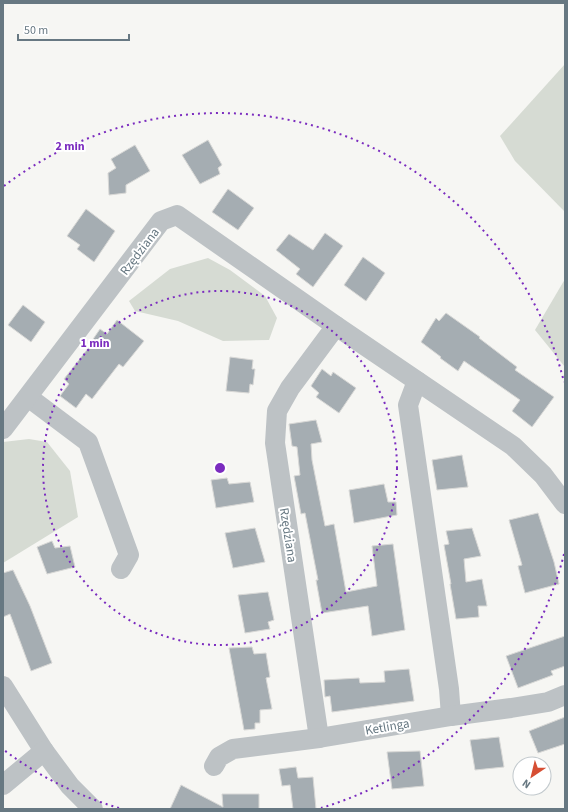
<svg xmlns="http://www.w3.org/2000/svg" width="568" height="812" viewBox="0 0 568 812" font-family="'Source Sans 3',sans-serif">
  <style>
    .green { fill: #d6dbd3 }
    .building { fill: #a5adb2; stroke: #d8d8d6 }
    .lines { fill: none; stroke-linecap: round; stroke-linejoin: round }
    .minor { stroke: #bdc2c5; stroke-width: 20 }
    .ring { fill: none; stroke: #7b2cbf; stroke-width: 2; stroke-dasharray: 2 4 }
    .labels { text-anchor: middle; stroke-width: 4; stroke-linejoin: round; paint-order: stroke }
    .street-label { font-size: 13px; fill: #677882; stroke: #fff }
    .centre { fill: #7b2cbf; stroke: #fff; stroke-width: 2 }
    .ring-label { font-size: 12px; text-anchor: middle; font-weight: bold; fill: #7b2cbf; stroke: #fff; stroke-width: 4; stroke-linejoin: round; paint-order: stroke }
  </style>
  <rect width="100%" height="100%" fill="#f6f6f3"/>
  <g class="green">
    <polygon points="565,64 565,212 515,161 500,136"/>
    <polygon points="208,258 230,270 265,296 277,318 269,340 223,341 178,321 135,311 129,301 170,269"/>
    <polygon points="565,279 565,367 535,330"/>
    <polygon points="29,439 47,442 70,471 78,517 3,563 3,442"/>
  </g>
  <g class="building">
    <polygon points="208,140 222,165 218,168 220,174 200,184 182,155"/>
    <polygon points="135,145 150,171 126,185 126,193 109,195 108,173 116,168 111,159"/>
    <polygon points="228,189 254,208 238,230 212,212"/>
    <polygon points="86,209 115,231 94,262 77,249 80,245 67,236"/>
    <polygon points="325,233 343,246 313,287 296,274 300,269 276,250 289,234 313,250"/>
    <polygon points="363,257 385,273 366,301 344,285"/>
    <polygon points="23,305 45,322 31,342 8,325"/>
    <polygon points="446,313 480,337 479,338 517,367 515,370 554,397 532,427 512,411 520,400 464,361 458,371 440,358 441,357 421,342 436,318 439,321"/>
    <polygon points="117,320 144,341 123,367 119,364 92,399 86,394 76,408 60,396 69,384 64,379 90,346 89,345 100,329 107,334"/>
    <polygon points="230,357 253,360 252,369 255,369 253,385 250,384 249,393 226,391"/>
    <polygon points="322,369 331,376 333,372 356,388 339,413 316,397 319,393 311,386"/>
    <polygon points="316,420 322,442 311,444 312,460 325,526 334,524 346,592 377,586 372,546 393,544 405,630 372,636 368,606 322,613 316,580 318,580 305,513 301,514 294,476 300,475 297,447 292,446 289,424"/>
    <polygon points="462,455 468,487 437,490 432,460"/>
    <polygon points="227,478 229,484 250,482 254,502 216,508 211,480"/>
    <polygon points="384,484 388,502 396,502 397,515 354,523 349,490"/>
    <polygon points="538,513 554,562 559,584 525,593 518,566 522,565 509,520"/>
    <polygon points="255,528 265,562 233,568 225,533"/>
    <polygon points="472,528 481,556 464,559 466,582 482,579 487,606 478,606 479,617 456,619 450,584 451,584 444,545 449,544 446,531"/>
    <polygon points="52,541 55,548 70,546 75,567 47,574 37,547"/>
    <polygon points="13,570 30,606 52,663 31,671 10,614 3,617 3,573"/>
    <polygon points="268,592 274,620 268,622 270,629 245,633 238,595"/>
    <polygon points="565,636 565,666 551,671 553,675 518,688 506,656"/>
    <polygon points="252,647 254,654 266,653 270,677 266,678 272,709 260,710 260,723 255,723 255,729 244,730 229,648"/>
    <polygon points="409,669 414,701 332,712 330,696 325,697 324,680 359,678 360,683 385,682 384,671"/>
    <polygon points="565,717 565,744 538,753 529,731"/>
    <polygon points="499,737 504,767 475,770 470,740"/>
    <polygon points="420,751 424,786 392,789 387,752"/>
    <polygon points="296,767 298,778 313,777 316,809 293,809 290,785 282,786 279,769"/>
    <polygon points="181,785 223,807 222,794 259,794 259,809 170,809"/>
  </g>
  <g class="lines">
    <g class="minor">
      <polyline points="417,381 408,405 449,689 451,716"/>
      <polyline points="28,397 88,442 129,555 121,569"/>
      <polyline points="3,429 161,221 177,215 336,326 513,446 543,475 565,504"/>
      <polyline points="3,686 44,751 70,786 93,809"/>
      <polyline points="319,738 275,443 277,411 290,388 336,326"/>
      <polyline points="214,766 219,757 233,749 319,738 451,716 511,708 548,702 565,695"/>
      <polyline points="3,785 44,751"/>
    </g>
  </g>
  <g class="ring">
    <circle cx="220" cy="468" r="177"/>
    <path d="M564 554A355 355 0 0 1 321 808M119 808A355 355 0 0 1 4 750M4 186A355 355 0 0 1 564 382"/>
  </g>
  <g class="labels">
    <g class="street-label">
      <text transform="translate(139 251) rotate(-53)" y="5">Rzędziana</text>
      <text transform="translate(289 535) rotate(81)" y="5">Rzędziana</text>
      <text transform="translate(387 726) rotate(-10)" y="5">Ketlinga</text>
    </g>
  </g>
  <circle cx="220" cy="468" r="6" class="centre"/>
  <g class="ring-label">
    <text x="70" y="150">2 min</text>
    <text x="95" y="347">1 min</text>
  </g>
  <rect width="568" height="812" fill="none" stroke="#677882" stroke-width="8"/>
  <g transform="translate(532 776) rotate(215)"><circle r="19" fill="#ffffff" stroke="#c2c9cd"/>
  <path d="M0-3L7 15L0 10L-7 15Z" fill="#d64e33"/>
  <text y="-6" font-size="11" font-weight="bold" text-anchor="middle" fill="#677882">N</text>
  </g>
  <path d="M18 34v6h111v-6" fill="none" stroke="#677882" stroke-width="2"/>
  <text x="24" y="34" font-size="12" fill="#677882" stroke="#ffffff" stroke-width="3" paint-order="stroke">50 m</text>
</svg>
